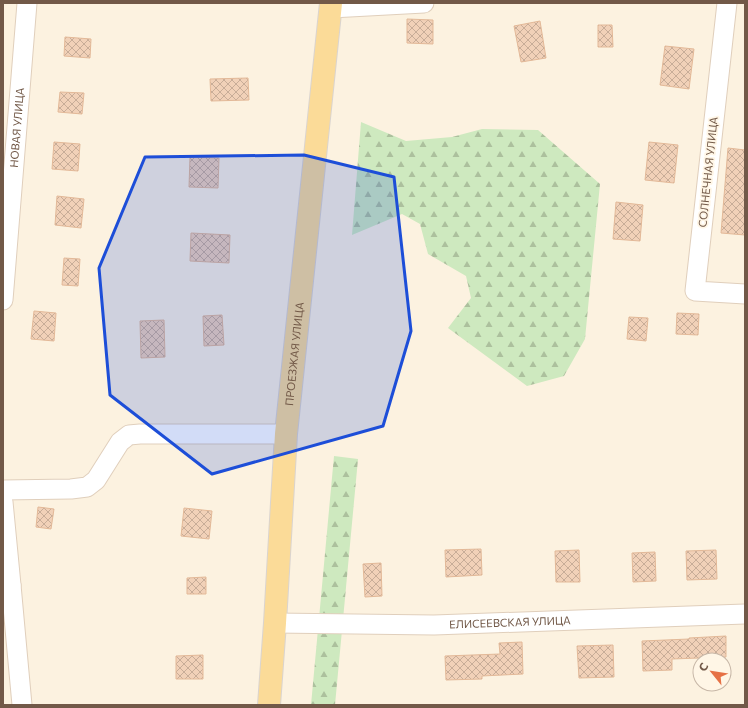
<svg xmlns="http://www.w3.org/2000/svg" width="748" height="708" viewBox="0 0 748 708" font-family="Commissioner,sans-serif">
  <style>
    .forest { fill: url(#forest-firs) }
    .building { fill: url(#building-cross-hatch); stroke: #e3b998 }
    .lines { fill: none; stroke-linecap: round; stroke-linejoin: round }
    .minor-casing { stroke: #e0cfbc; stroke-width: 21 }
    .major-casing { stroke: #dad4cf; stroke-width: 24 }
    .minor { stroke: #fff; stroke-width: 19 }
    .major { stroke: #fbdb98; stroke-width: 22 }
    .marked { fill: #1d4ed8; fill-opacity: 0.2; stroke: #1d4ed8; stroke-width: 3; stroke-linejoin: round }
    .labels { text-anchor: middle; stroke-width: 3.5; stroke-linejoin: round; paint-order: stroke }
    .street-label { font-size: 11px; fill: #725948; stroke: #fff6e6 }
  </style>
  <defs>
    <pattern id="forest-firs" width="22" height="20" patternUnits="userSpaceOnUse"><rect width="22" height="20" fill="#cee9bf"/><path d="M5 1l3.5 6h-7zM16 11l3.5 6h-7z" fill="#acc09d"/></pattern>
    <pattern id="building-cross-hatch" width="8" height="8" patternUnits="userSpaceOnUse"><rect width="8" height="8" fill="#f1d1b8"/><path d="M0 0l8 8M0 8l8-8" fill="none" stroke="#c8ad98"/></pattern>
  </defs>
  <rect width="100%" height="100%" fill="#fcf2e0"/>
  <g class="forest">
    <polygon points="361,122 406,141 452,137 482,129 538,130 600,184 585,339 564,376 527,386 448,328 471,298 466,276 428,254 420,224 402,214 352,235"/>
    <polygon points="334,456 358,459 335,705 311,705"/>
  </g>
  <g class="building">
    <polygon points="407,19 433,20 433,44 407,43"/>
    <polygon points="540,21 546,58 521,62 514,26"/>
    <polygon points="598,25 612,25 613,47 598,47"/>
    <polygon points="65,37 91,39 90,58 64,56"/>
    <polygon points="665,46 694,49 689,89 660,85"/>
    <polygon points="248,78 249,100 211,101 210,79"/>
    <polygon points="60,92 84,93 82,114 58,112"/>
    <polygon points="54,142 80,144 78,171 52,169"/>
    <polygon points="649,142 678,145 674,183 645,180"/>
    <polygon points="728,148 745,150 745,235 721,233"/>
    <polygon points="190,157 219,158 218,188 189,187"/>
    <polygon points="57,196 84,199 81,228 55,225"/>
    <polygon points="616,202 643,205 640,241 613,239"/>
    <polygon points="191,233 230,235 229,263 190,261"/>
    <polygon points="64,258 80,259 78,286 62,285"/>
    <polygon points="34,311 56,313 54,341 31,339"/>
    <polygon points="677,313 699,314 698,335 676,334"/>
    <polygon points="222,315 224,345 204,346 203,316"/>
    <polygon points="629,317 648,318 646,341 627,339"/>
    <polygon points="164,320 165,357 141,358 140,321"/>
    <polygon points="38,507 54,509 51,529 36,527"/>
    <polygon points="184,508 212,511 209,539 181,536"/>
    <polygon points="481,549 482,575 446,577 445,550"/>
    <polygon points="579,550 580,582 556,582 555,551"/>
    <polygon points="716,550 717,579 687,580 686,551"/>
    <polygon points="655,552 656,581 633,582 632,553"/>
    <polygon points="381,563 382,596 365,597 363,564"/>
    <polygon points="206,577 206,594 187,594 187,578"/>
    <polygon points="726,636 726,657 672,659 672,670 643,671 642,641 689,639 689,638"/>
    <polygon points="522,642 523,674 482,676 482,679 446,680 445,656 500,654 499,643"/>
    <polygon points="613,645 614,677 579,678 577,646"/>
    <polygon points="203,655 203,679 176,679 176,656"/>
  </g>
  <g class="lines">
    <defs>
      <g id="minor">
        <polyline points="727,3 695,291 745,294"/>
        <polyline points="331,8 424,3"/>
        <path id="s1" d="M 3,300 L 27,3"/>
        <polyline points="3,490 71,489 87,487 96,480 120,442 129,435 140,434 286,434"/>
        <polyline points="3,502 11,585 8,598"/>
        <polyline points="11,585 22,705"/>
        <path id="s2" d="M 275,623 L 434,625 L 745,614"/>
      </g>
      <g id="major">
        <path id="s3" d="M 269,705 L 275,623 L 286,434 L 331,3"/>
      </g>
    </defs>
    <use href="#minor" class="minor-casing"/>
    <use href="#major" class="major-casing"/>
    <use href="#minor" class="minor"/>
    <use href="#major" class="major"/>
  </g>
  <path class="marked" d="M 304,155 L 394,177 L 411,331 L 383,426 L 212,474 L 110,395 L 99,268 L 145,157 Z"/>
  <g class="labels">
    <g class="street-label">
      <text dy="4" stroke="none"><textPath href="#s1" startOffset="173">НОВАЯ УЛИЦА</textPath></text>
      <text transform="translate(708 172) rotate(-84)" y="4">СОЛНЕЧНАЯ УЛИЦА</text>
      <text dy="4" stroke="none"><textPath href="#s3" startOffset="352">ПРОЕЗЖАЯ УЛИЦА</textPath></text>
      <text dy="4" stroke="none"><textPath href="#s2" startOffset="235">ЕЛИСЕЕВСКАЯ УЛИЦА</textPath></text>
    </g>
  </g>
  <rect width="748" height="708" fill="none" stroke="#725948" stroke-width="8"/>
  <g transform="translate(712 672) rotate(300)"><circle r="19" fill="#fff6e6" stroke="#c7b7a7"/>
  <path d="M0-3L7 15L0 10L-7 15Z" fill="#e67145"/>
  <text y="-6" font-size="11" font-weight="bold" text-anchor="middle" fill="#725948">С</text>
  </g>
</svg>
